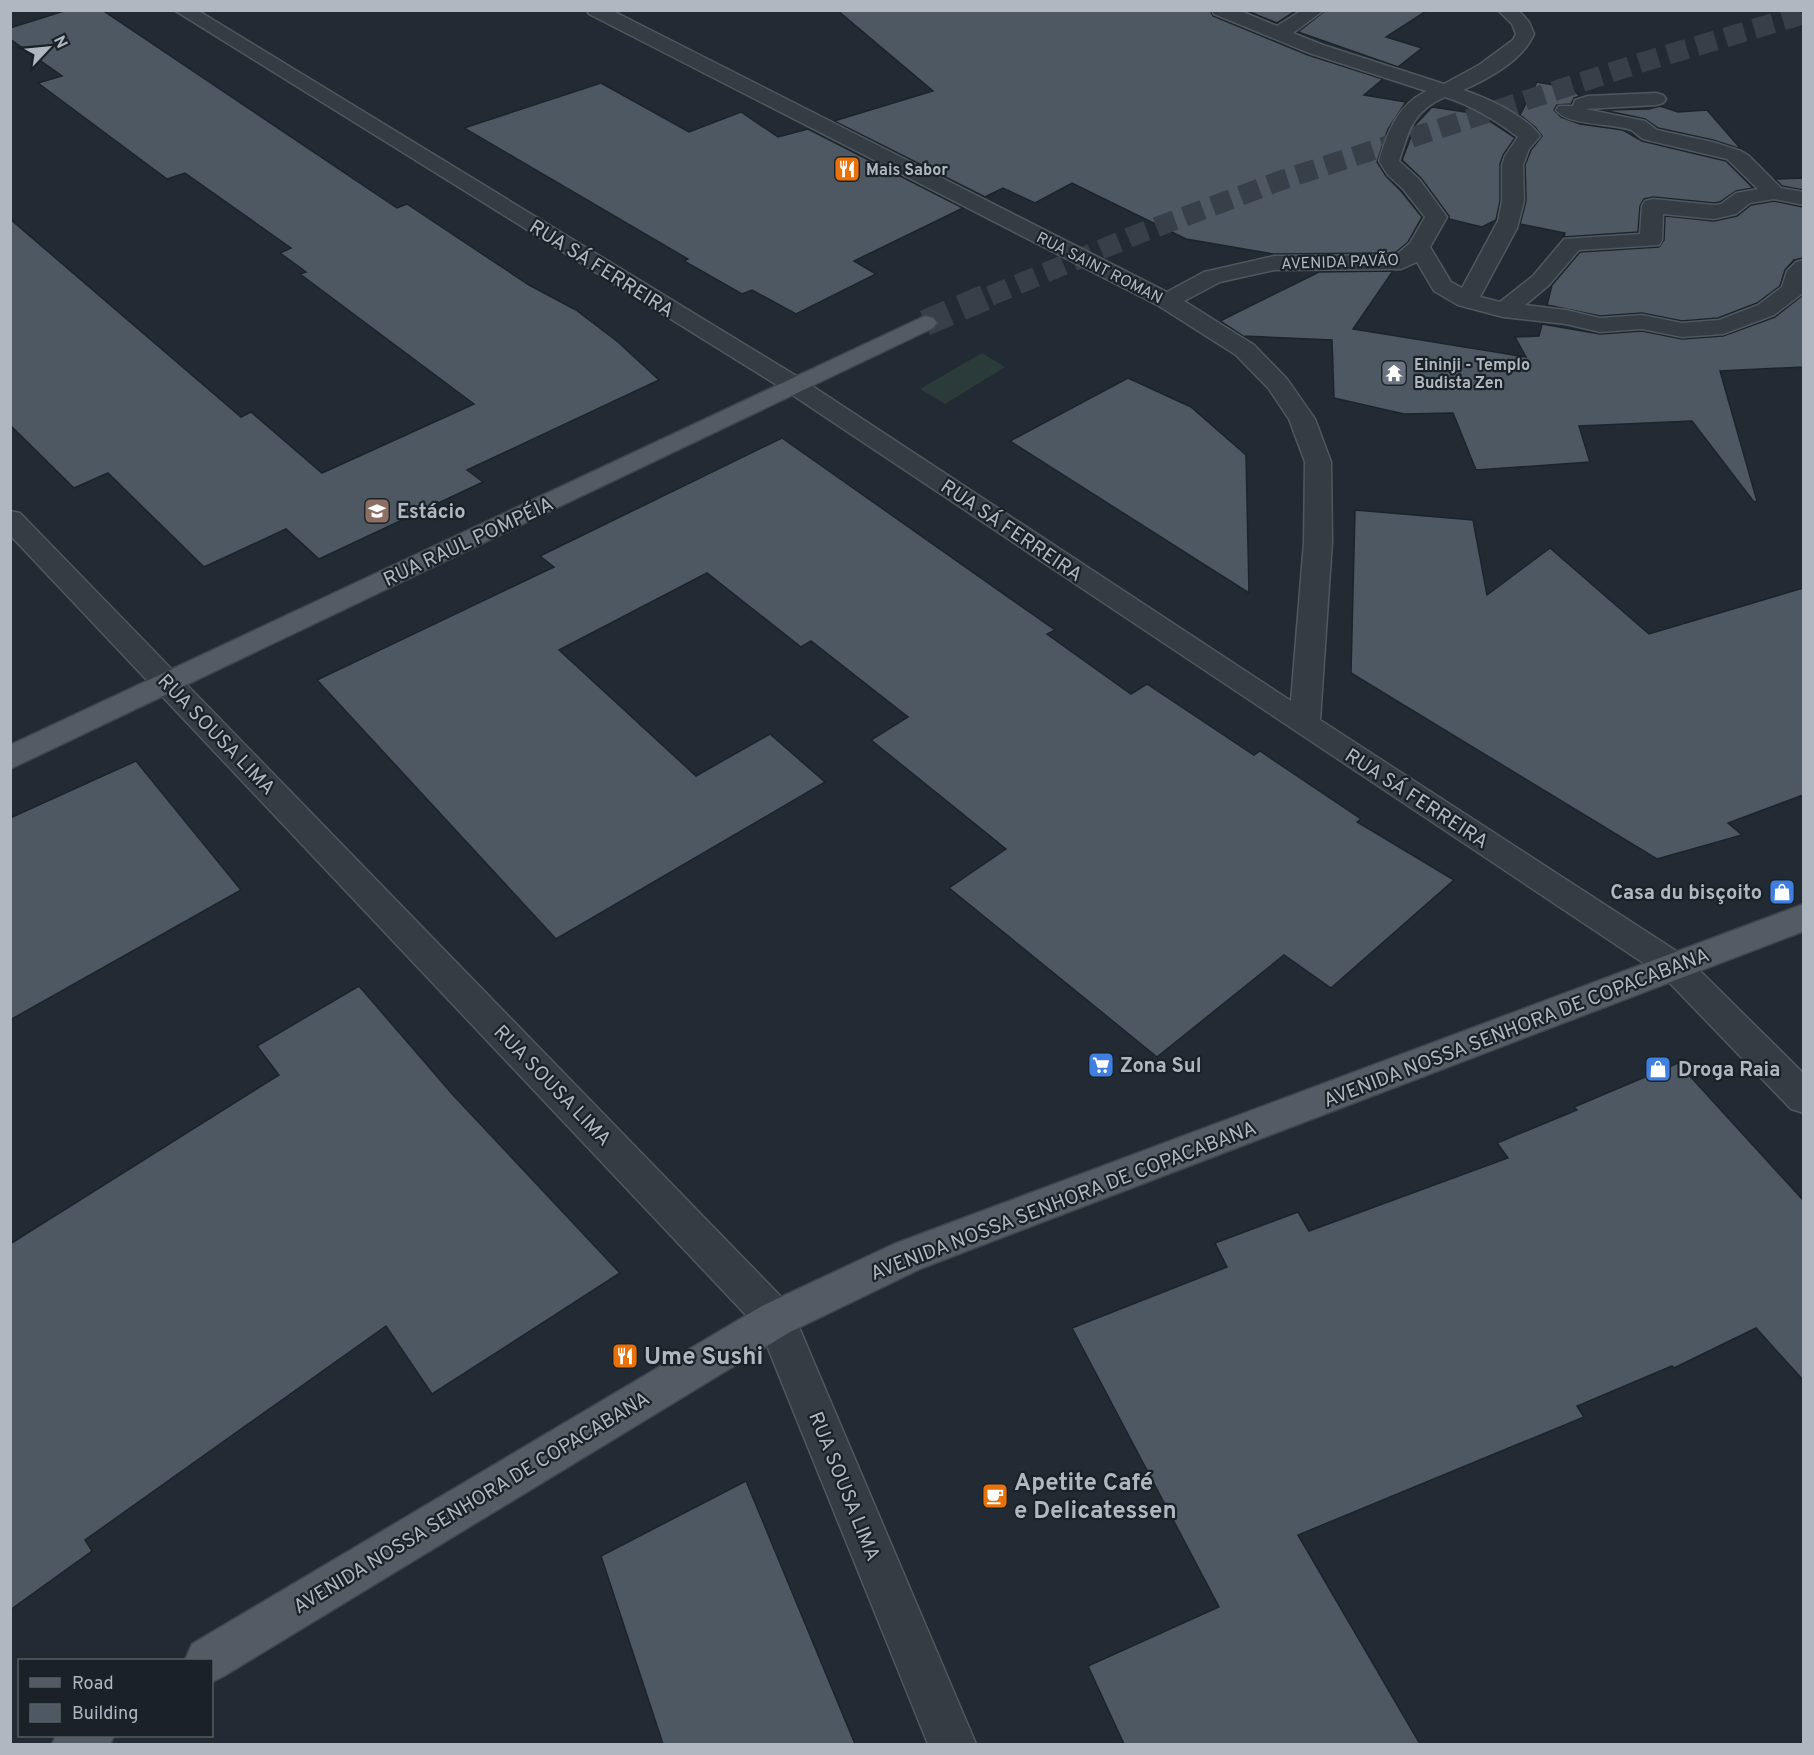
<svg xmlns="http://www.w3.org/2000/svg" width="1814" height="1755" viewBox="0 0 1814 1755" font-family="Overpass,sans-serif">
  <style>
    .green { fill: #2a3b39 }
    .building { fill: #4d5862; stroke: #1c242b; stroke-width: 1.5 }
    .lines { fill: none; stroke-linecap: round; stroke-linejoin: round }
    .major-tunnel-far1 { stroke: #374048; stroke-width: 20; stroke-dasharray: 20 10; stroke-linecap: butt }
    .major-tunnel { stroke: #374048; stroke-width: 26; stroke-dasharray: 26 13; stroke-linecap: butt }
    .minor-casing { stroke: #4f585f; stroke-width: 3 }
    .major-casing { stroke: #3e464e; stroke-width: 3 }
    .minor { fill: #353d44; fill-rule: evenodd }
    .major { fill: #535c64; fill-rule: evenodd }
    .labels { text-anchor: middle; stroke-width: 4.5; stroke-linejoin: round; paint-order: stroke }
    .far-poi-label { font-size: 16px; font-weight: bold; fill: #afb8c1; stroke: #1a2228; text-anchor: start }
    .far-street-label { font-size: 16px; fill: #afb8c1; stroke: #1a2228 }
    .street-label { font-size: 20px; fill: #afb8c1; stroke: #1a2228 }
    .poi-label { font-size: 20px; font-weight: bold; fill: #afb8c1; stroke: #1a2228; text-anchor: start }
    .near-poi-label { font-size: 24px; font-weight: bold; fill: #afb8c1; stroke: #1a2228; text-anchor: start }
  </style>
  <rect width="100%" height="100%" fill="#222b33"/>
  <polygon class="green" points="982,353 1005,367 945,404 920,389"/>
  <g class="building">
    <polygon points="67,10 102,10 397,208 407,204 529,285 576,310 618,342 659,380 467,470 483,482 319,559 286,529 204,567 108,473 74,488 10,425 10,219 241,417 251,412 322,473 474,404 300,274 306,272 280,253 291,248 185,173 167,179 38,83 62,76 10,39 10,28"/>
    <polygon points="837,10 1210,10 1213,16 1308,55 1383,79 1364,95 1406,102 1388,129 1377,162 1386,176 1401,191 1422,217 1408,242 1395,253 1273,254 1186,239 1072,183 1035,203 1003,188 985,197 834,121 933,91"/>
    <polygon points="1245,10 1297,10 1277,23"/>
    <polygon points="1326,10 1428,10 1386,37 1422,48 1398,67 1298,32"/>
    <polygon points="1537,82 1571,88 1580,96 1574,98 1571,104 1557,105 1554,110 1561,117 1580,124 1623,130 1642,141 1726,161 1753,188 1736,191 1720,202 1714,203 1653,197 1644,199 1640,206 1638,232 1564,237 1565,233 1520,224 1526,201 1525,165 1531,150 1542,136 1535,127 1520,115"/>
    <polygon points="601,83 689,132 741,112 778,137 808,129 963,208 854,261 876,274 796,314 752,290 742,294 684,261 688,259 464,128"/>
    <polygon points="1660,106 1678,112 1707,110 1741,149 1713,140 1658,128 1645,119 1603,110 1649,109"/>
    <polygon points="1432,107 1479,114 1515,138 1503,155 1500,164 1500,201 1496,220 1482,227 1449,219 1449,216 1421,178 1402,160 1416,124"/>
    <polygon points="1803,178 1803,190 1782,186 1775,179"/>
    <polygon points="1774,201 1803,207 1803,258 1794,260 1785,270 1780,286 1757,303 1718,318 1682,321 1642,313 1600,316 1547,305 1552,285 1580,252 1659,247 1664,240 1665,216 1714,221 1737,216 1751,205"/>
    <polygon points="1393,271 1353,329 1526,357 1515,337 1539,336 1542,324 1600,334 1642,331 1682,339 1723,336 1775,317 1803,295 1803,367 1720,371 1757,501 1754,502 1692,421 1579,426 1590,462 1476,470 1453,413 1404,414 1334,398 1332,340 1243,336 1220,321 1319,272"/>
    <polygon points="1128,378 1191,407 1246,455 1249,593 1010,441"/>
    <polygon points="782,438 1055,630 1047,634 1131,694 1147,684 1254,755 1260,751 1361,819 1357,822 1454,880 1331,988 1284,955 1157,1057 949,888 1006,849 871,740 908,717 811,641 801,647 707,573 559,650 696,776 770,734 825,782 556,939 317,680 554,567 540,556"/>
    <polygon points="1355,510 1473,520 1487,595 1550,548 1649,634 1803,588 1803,795 1728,823 1742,835 1657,859 1351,673"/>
    <polygon points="136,761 241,890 10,1020 10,818"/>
    <polygon points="359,986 453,1095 620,1273 432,1394 386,1326 85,1540 92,1551 10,1610 10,1244 279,1075 257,1046"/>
    <polygon points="1678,1063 1803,1200 1803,1380 1756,1328 1674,1368 1672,1366 1577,1406 1584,1417 1298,1535 1420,1744 1124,1744 1088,1666 1219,1607 1072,1328 1227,1267 1215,1243 1298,1212 1309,1231 1508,1158 1497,1143 1577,1110 1574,1107"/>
    <polygon points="746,1481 855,1744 663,1744 601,1556"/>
  </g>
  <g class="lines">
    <polyline class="major-tunnel-far1" points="990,296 1138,234 1282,180 1640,63 1804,14"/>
    <polyline class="major-tunnel" points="925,323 993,294"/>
    <defs>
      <g id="minor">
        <path d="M 174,10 L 197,10 L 803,380 L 1291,701 L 1304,542 L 1305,462 L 1289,419 L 1269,389 L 1236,355 L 1159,306 L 589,14 L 587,10 L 611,10 L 1167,292 L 1204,272 L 1274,256 L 1396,255 L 1410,243 L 1425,217 L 1403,189 L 1388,175 L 1379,161 C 1388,131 1397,106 1426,91 L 1309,53 L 1214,14 L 1212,10 L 1238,10 L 1277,26 L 1302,10 L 1324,10 L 1293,33 L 1323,45 L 1444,84 L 1479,65 L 1513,40 L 1516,34 L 1512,24 L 1498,10 L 1518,10 L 1529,22 L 1534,34 C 1523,60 1488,79 1463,90 C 1485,97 1527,116 1540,136 L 1529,149 L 1523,165 L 1524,201 L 1517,228 L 1480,297 L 1500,302 L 1533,276 L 1564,239 L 1640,234 L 1642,206 L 1645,201 L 1653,199 L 1714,205 L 1721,204 L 1736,193 L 1758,189 L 1727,159 L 1643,139 C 1639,137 1635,132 1631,130 C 1614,123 1567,126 1556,110 L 1559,106 L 1573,106 L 1575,100 L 1588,96 L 1656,93 L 1663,95 L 1666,99 L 1663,103 L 1656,105 L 1585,109 L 1645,121 L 1657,130 L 1713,142 L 1741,151 L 1749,156 L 1781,188 L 1804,192 L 1804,205 L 1774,199 L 1750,203 L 1736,214 L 1714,219 L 1663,214 L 1662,240 L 1659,245 L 1579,250 L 1549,285 L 1525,305 L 1566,310 L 1600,318 L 1642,315 L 1682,323 L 1719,320 L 1758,305 L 1782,287 L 1787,271 L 1796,262 L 1804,260 L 1804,292 L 1774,315 L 1723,334 L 1682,337 L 1642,329 L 1600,332 L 1566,324 L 1503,317 L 1458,305 L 1434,291 L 1417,262 L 1401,269 L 1274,270 L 1220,282 L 1184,301 L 1254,345 L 1287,379 L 1315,419 L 1331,462 L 1332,542 L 1320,720 L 1687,958 L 1804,1074 L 1804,1113 L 1791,1109 L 1663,976 L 785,390 ZM 1445,97 C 1473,106 1495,120 1518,137 L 1505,156 L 1502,165 L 1502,201 L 1498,221 L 1462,288 L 1451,282 L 1430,247 L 1447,217 L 1419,179 L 1399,161 C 1409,130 1413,111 1445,97 Z"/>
        <polygon points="10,511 20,513 790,1306 976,1744 928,1744 761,1331 10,535"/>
      </g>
      <g id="major">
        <polygon points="925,316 933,318 937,323 933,328 10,769 10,745"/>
        <polygon points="1804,904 1804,931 922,1268 790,1332 224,1676 212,1682 212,1660 185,1660 192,1644 762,1306 894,1244"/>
        <polygon points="56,1736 114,1736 110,1744 52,1744"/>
      </g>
    </defs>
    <use href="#minor" class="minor-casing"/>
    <use href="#major" class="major-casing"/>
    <use href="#minor" class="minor"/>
    <use href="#major" class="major"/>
  </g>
  <defs>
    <symbol id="restaurant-square" viewBox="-11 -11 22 22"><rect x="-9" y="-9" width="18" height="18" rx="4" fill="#e8710a" stroke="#1a2228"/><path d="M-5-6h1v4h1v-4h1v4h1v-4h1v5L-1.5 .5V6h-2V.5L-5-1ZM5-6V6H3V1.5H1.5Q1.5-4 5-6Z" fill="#fff"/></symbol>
    <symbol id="temple-square" viewBox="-11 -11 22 22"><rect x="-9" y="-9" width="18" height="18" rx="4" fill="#6b7280" stroke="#1a2228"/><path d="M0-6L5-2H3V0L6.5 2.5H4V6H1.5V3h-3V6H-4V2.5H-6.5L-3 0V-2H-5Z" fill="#fff"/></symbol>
    <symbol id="university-square" viewBox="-11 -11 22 22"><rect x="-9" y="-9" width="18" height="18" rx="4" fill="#8d6e63" stroke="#1a2228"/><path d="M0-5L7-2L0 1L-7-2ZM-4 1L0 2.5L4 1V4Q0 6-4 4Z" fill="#fff"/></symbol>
    <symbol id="shop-square" viewBox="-11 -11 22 22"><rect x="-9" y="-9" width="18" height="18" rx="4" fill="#3f7fe0" stroke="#1a2228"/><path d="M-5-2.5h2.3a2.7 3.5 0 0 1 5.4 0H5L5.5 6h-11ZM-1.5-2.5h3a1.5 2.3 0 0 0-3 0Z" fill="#fff"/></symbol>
    <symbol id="supermarket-square" viewBox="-11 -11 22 22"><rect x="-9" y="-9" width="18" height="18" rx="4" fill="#3f7fe0" stroke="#1a2228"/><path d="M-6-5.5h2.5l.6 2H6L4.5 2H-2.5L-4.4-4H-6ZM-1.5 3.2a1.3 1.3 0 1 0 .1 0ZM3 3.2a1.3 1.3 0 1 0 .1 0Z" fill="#fff"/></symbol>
    <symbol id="cafe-square" viewBox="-11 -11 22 22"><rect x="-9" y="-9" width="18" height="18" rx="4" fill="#e8710a" stroke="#1a2228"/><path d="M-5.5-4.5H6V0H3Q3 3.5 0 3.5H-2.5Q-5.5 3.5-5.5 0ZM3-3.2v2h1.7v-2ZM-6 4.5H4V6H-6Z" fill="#fff"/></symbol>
  </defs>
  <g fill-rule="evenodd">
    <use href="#restaurant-square" x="832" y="154" width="30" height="30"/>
    <use href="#temple-square" x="1379" y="358" width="30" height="30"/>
    <use href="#university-square" x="362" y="496" width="30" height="30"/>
    <use href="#shop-square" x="1767" y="877" width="30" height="30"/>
    <use href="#supermarket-square" x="1086" y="1050" width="30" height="30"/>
    <use href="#shop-square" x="1643" y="1054" width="30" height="30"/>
    <use href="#restaurant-square" x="610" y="1341" width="30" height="30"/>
    <use href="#cafe-square" x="980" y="1481" width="30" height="30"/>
  </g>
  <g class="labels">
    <g class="far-poi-label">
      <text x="866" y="175">Mais Sabor</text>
      <text x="1414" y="370">Eininji - Templo<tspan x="1414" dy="18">Budista Zen</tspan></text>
    </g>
    <g class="far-street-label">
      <text transform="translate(1340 261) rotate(-2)" y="6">AVENIDA PAVÃO</text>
      <text transform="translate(1100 267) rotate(27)" y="6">RUA SAINT ROMAN</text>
    </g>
    <g class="street-label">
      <text transform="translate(602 268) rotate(32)" y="7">RUA SÁ FERREIRA</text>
      <text transform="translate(1012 530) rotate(34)" y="7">RUA SÁ FERREIRA</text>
      <text transform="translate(468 541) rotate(-25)" y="7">RUA RAUL POMPÉIA</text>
      <text transform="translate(217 734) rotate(46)" y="7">RUA SOUSA LIMA</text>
      <text transform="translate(1417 798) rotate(33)" y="7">RUA SÁ FERREIRA</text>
      <text transform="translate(1516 1027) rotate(-21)" y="7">AVENIDA NOSSA SENHORA DE COPACABANA</text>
      <text transform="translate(553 1085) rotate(46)" y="7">RUA SOUSA LIMA</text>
      <text transform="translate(1063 1200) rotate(-21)" y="7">AVENIDA NOSSA SENHORA DE COPACABANA</text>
      <text transform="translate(845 1486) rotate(68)" y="7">RUA SOUSA LIMA</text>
      <text transform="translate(471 1502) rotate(-31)" y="7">AVENIDA NOSSA SENHORA DE COPACABANA</text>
    </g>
    <g class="poi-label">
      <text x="397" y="518">Estácio</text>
      <text x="1762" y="899" text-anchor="end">Casa du bisçoito</text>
      <text x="1120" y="1072">Zona Sul</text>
      <text x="1678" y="1076">Droga Raia</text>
    </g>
    <g class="near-poi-label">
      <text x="644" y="1364">Ume Sushi</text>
      <text x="1014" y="1490">Apetite Café<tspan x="1014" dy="28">e Delicatessen</tspan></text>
    </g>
  </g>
  <rect width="1814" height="1755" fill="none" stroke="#afb8c1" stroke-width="24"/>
  <rect x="18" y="1659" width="195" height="78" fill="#1a2228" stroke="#565e65" stroke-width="1.5"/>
  <rect x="30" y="1678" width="30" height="9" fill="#535c64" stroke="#565e65" stroke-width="1.5"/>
  <text x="72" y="1689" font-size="18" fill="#afb8c1">Road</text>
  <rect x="30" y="1704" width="30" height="18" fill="#4d5862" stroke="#565e65" stroke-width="1.5"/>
  <text x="72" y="1719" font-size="18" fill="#afb8c1">Building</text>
  <g transform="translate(48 48) rotate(64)" stroke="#1a2228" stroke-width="4.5" paint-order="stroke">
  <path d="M0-4.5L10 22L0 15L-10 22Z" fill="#afb8c1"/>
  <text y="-9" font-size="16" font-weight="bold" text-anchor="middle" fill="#afb8c1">N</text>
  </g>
</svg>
